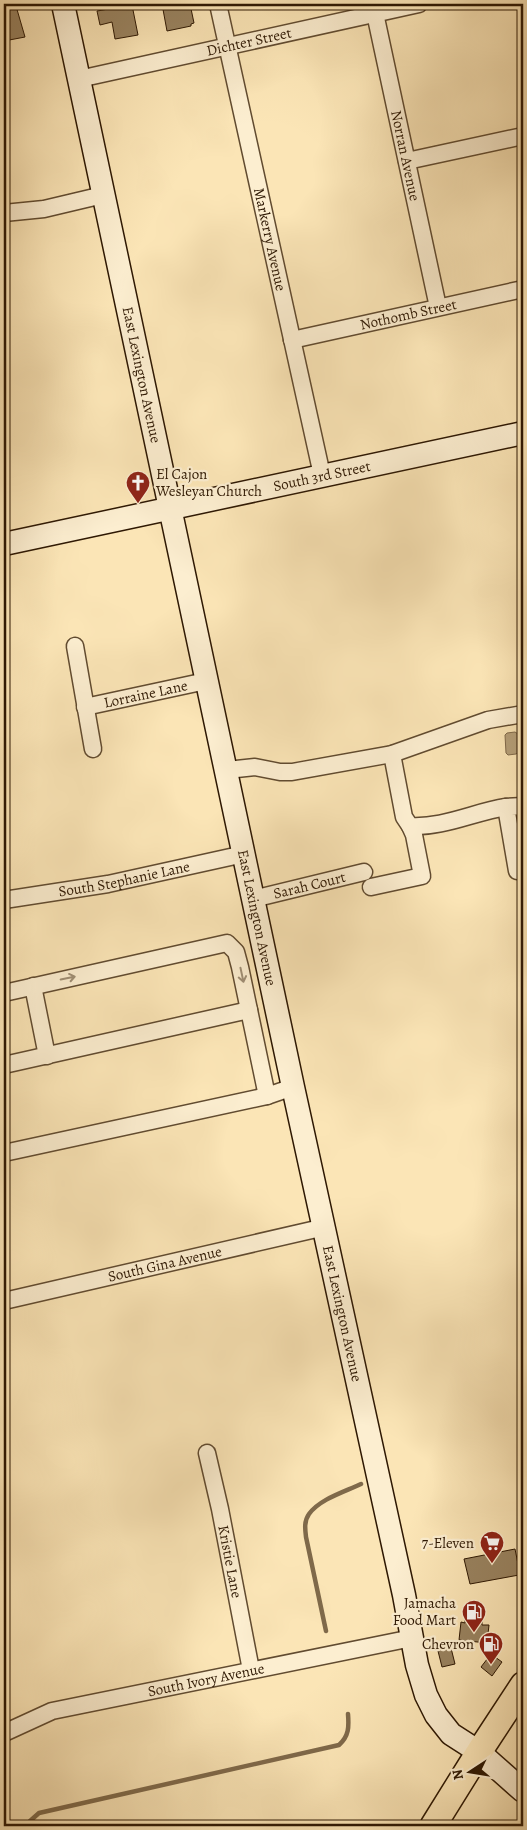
<svg xmlns="http://www.w3.org/2000/svg" width="527" height="1830" viewBox="0 0 527 1830" font-family="Alegreya,serif">
  <style>
    .water { fill: #b59f79; stroke: #7f694a }
    .lines { fill: none; stroke-linecap: round; stroke-linejoin: round }
    .stream { stroke: #7f694a; stroke-width: 4.5 }
    .building { fill: #998360; stroke: #2e1803 }
    .street-casing { stroke: #614b30; stroke-width: 19 }
    .secondary-casing { stroke: #2e1803; stroke-width: 25 }
    .primary-casing { stroke: #2e1803; stroke-width: 28 }
    .street { stroke: #fceed0; stroke-width: 16 }
    .secondary { stroke: #fceed0; stroke-width: 22 }
    .primary { stroke: #fbe5b6; stroke-width: 25 }
    .oneway { stroke: #9f8e74 }
    .labels { text-anchor: middle; stroke-width: 4.5; stroke-linejoin: round; paint-order: stroke }
    .street-label { font-size: 15px; fill: #2e1803; stroke: #fceed0 }
    .poi-label { font-size: 15px; fill: #2e1803; stroke: #fceed0; text-anchor: end }
  </style>
  <rect width="100%" height="100%" fill="#fbe5b6"/>
  <filter id="stains"><feTurbulence type="fractalNoise" baseFrequency=".004" numOctaves="4"/><feColorMatrix values="0 0 0 0 .2 0 0 0 0 .09 0 0 0 0 .02 0 0 0 .5 -.17"/></filter>
  <radialGradient id="worn" r=".72"><stop offset=".6" stop-color="#630" stop-opacity="0"/><stop offset="1" stop-color="#630" stop-opacity=".3"/></radialGradient>
  <polygon class="water" points="515,732 518,734 519,752 516,754 508,755 506,753 505,735 507,733"/>
  <g class="lines">
    <g class="stream">
      <path d="M 326,1631 L 306,1537 C 305,1529 304,1521 309,1514 C 320,1499 344,1492 361,1484"/>
      <path d="M 29,1826 L 30,1821 L 39,1813 L 339,1745 C 349,1736 349,1727 348,1714"/>
    </g>
  </g>
  <g class="building">
    <polygon points="162,4 190,4 194,23 191,24 191,26 167,31"/>
    <polygon points="132,5 138,35 115,39 112,22 100,25 97,11"/>
    <polygon points="16,6 25,37 4,41 4,9"/>
    <polygon points="515,1549 519,1569 518,1569 519,1575 470,1584 464,1559"/>
    <polygon points="465,1618 482,1619 482,1625 489,1625 487,1643 459,1640 461,1622 465,1623"/>
    <polygon points="451,1648 455,1664 442,1667 438,1651"/>
    <polygon points="491,1654 502,1662 492,1676 481,1667"/>
  </g>
  <g class="lines">
    <defs>
      <g id="street">
        <path id="s1" d="M 218,4 L 322,475"/>
        <path id="s2" d="M 373,4 L 438,307"/>
        <path id="s3" d="M 79,79 L 419,4"/>
        <polyline points="407,161 523,136"/>
        <polyline points="4,213 44,209 103,195"/>
        <path id="s4" d="M 292,340 L 523,289"/>
        <polyline points="75,646 93,749"/>
        <path id="s5" d="M 85,707 L 206,681"/>
        <path d="M 392,754 L 404,817 L 410,826 C 443,828 474,812 506,807"/>
        <polyline points="227,770 255,767 280,772 292,772 392,754 488,720 523,714"/>
        <polyline points="517,871 506,807 523,806"/>
        <polyline points="371,887 422,876 414,835 410,826"/>
        <path id="s6" d="M 253,899 L 364,872"/>
        <path id="s7" d="M 4,900 L 108,884 L 244,854"/>
        <polyline points="33,986 47,1056"/>
        <polyline points="4,993 227,943 236,952 240,967 267,1096"/>
        <polyline points="4,1065 249,1010"/>
        <polyline points="4,1153 267,1096 293,1087"/>
        <path id="s8" d="M 4,1301 L 325,1227"/>
        <path id="s9" d="M 207,1453 L 220,1509 L 251,1670"/>
        <path id="s10" d="M 4,1733 L 52,1711 L 412,1638"/>
      </g>
      <g id="secondary">
        <path id="s11" d="M 63,4 L 293,1087 L 404,1595 L 417,1665 L 426,1695 L 436,1715 L 451,1734 L 479,1752 L 523,1791"/>
        <path id="s12" d="M 4,544 L 523,433"/>
      </g>
      <polyline id="primary" points="433,1826 479,1752 523,1685"/>
    </defs>
    <use href="#street" class="street-casing"/>
    <use href="#secondary" class="secondary-casing"/>
    <use href="#primary" class="primary-casing"/>
    <use href="#street" class="street"/>
    <use href="#secondary" class="secondary"/>
    <use href="#primary" class="primary"/>
  </g>
  <defs><path id="oneway-shaft" d="M-6 0H5M1.5-3L5.5 0L1.5 3" fill="none" stroke-width="1.6" stroke-linecap="round" stroke-linejoin="round" transform="scale(1.25)"/></defs>
  <g class="oneway">
    <use href="#oneway-shaft" transform="translate(242 975) rotate(78)"/>
    <use href="#oneway-shaft" transform="translate(68 978) rotate(-12)"/>
  </g>
  <defs>
    <symbol id="church-pin" viewBox="-11 -11 22 30"><path d="M0 17L-7.5 6A9.5 9.5 0 1 1 7.5 6Z" fill="#8f2418" stroke="#fceed0"/><path d="M-1.2-6h2.4v3.5h3.3v2.4h-3.3V6h-2.4V-.1h-3.3v-2.4h3.3Z" fill="#fff"/></symbol>
    <symbol id="supermarket-pin" viewBox="-11 -11 22 30"><path d="M0 17L-7.5 6A9.5 9.5 0 1 1 7.5 6Z" fill="#8f2418" stroke="#fceed0"/><path d="M-6-5.5h2.5l.6 2H6L4.5 2H-2.5L-4.4-4H-6ZM-1.5 3.2a1.3 1.3 0 1 0 .1 0ZM3 3.2a1.3 1.3 0 1 0 .1 0Z" fill="#fff"/></symbol>
    <symbol id="fuel-pin" viewBox="-11 -11 22 30"><path d="M0 17L-7.5 6A9.5 9.5 0 1 1 7.5 6Z" fill="#8f2418" stroke="#fceed0"/><path d="M-5.5-6h7V0h2V4h1.3V-2.5L3-4.5l.8-.8L6-3V5H2.5V1h-1V6h-7ZM-4.2-4.7v3.2H.2V-4.7Z" fill="#fff"/></symbol>
  </defs>
  <g fill-rule="evenodd">
    <use href="#church-pin" x="124" y="469" width="28" height="38"/>
    <use href="#supermarket-pin" x="478" y="1529" width="28" height="38"/>
    <use href="#fuel-pin" x="460" y="1598" width="28" height="38"/>
    <use href="#fuel-pin" x="477" y="1630" width="28" height="38"/>
  </g>
  <g class="labels">
    <g class="street-label">
      <text dy="5" stroke="none"><textPath href="#s3" startOffset="174">Dichter Street</textPath></text>
      <text dy="5" stroke="none"><textPath href="#s2" startOffset="155">Norran Avenue</textPath></text>
      <text dy="5" stroke="none"><textPath href="#s1" startOffset="241">Markerry Avenue</textPath></text>
      <text dy="5" stroke="none"><textPath href="#s4" startOffset="119">Nothomb Street</textPath></text>
      <text dy="5" stroke="none"><textPath href="#s11" startOffset="379">East Lexington Avenue</textPath></text>
      <text dy="5" stroke="none"><textPath href="#s12" startOffset="325">South 3rd Street</textPath></text>
      <text dy="5" stroke="none"><textPath href="#s5" startOffset="62">Lorraine Lane</textPath></text>
      <text dy="5" stroke="none"><textPath href="#s7" startOffset="122">South Stephanie Lane</textPath></text>
      <text dy="5" stroke="none"><textPath href="#s6" startOffset="58">Sarah Court</textPath></text>
      <text dy="5" stroke="none"><textPath href="#s11" startOffset="934">East Lexington Avenue</textPath></text>
      <text dy="5" stroke="none"><textPath href="#s8" startOffset="165">South Gina Avenue</textPath></text>
      <text dy="5" stroke="none"><textPath href="#s11" startOffset="1339">East Lexington Avenue</textPath></text>
      <text dy="5" stroke="none"><textPath href="#s9" startOffset="111">Kristie Lane</textPath></text>
      <text dy="5" stroke="none"><textPath href="#s10" startOffset="210">South Ivory Avenue</textPath></text>
    </g>
    <g class="poi-label">
      <text x="156" y="479" text-anchor="start">El Cajon<tspan x="156" dy="17">Wesleyan Church</tspan></text>
      <text x="474" y="1548">7-Eleven</text>
      <text x="456" y="1608">Jamacha<tspan x="456" dy="17">Food Mart</tspan></text>
      <text x="474" y="1649">Chevron</text>
    </g>
  </g>
  <rect width="527" height="1830" fill="none" stroke="#fbe5b6" stroke-width="20"/>
  <rect x="5" y="5" width="517" height="1820" fill="none" stroke="#2e1803" stroke-width="2.5"/>
  <rect x="10" y="10" width="507" height="1810" fill="none" stroke="#2e1803"/>
  <g transform="translate(470 1772) rotate(258)" stroke="#fceed0" stroke-width="4" paint-order="stroke">
  <path d="M0-4L9 19L0 12L-9 19Z" fill="#2e1803"/>
  <text y="-8" font-size="14" font-weight="bold" text-anchor="middle" fill="#2e1803">N</text>
  </g>
  <rect width="100%" height="100%" filter="url(#stains)"/>
  <rect width="100%" height="100%" fill="url(#worn)"/>
</svg>
